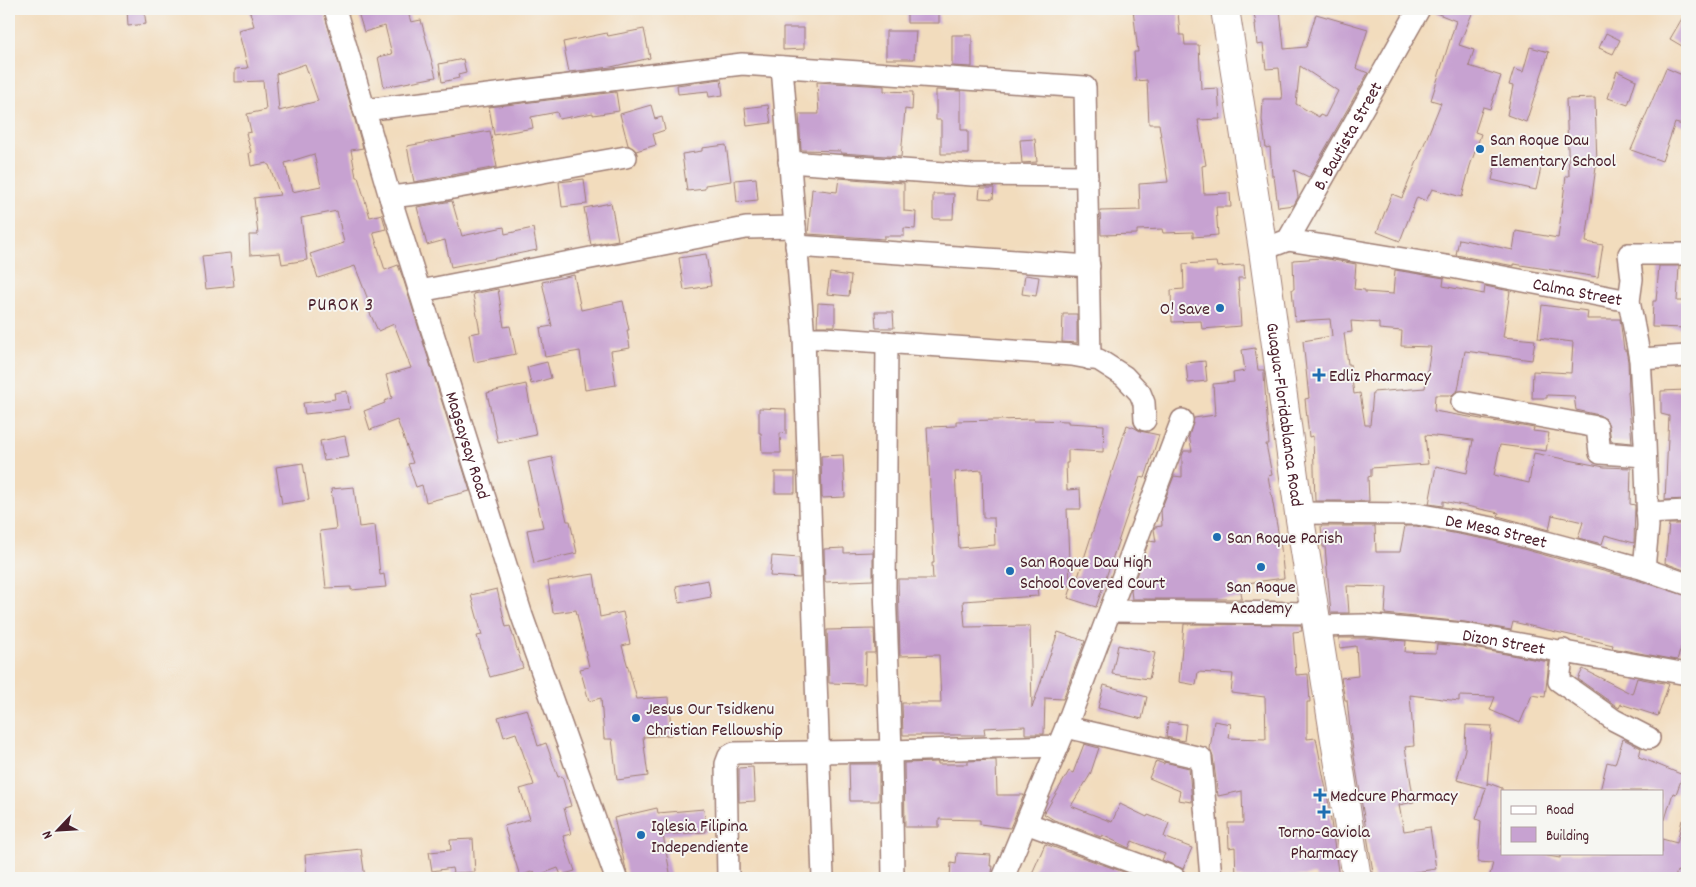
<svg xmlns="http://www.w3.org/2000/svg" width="1696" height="887" viewBox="0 0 1696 887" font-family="Dekko,sans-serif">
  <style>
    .building { fill: #c7a2d1; fill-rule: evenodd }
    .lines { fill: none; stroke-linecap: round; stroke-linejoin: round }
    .minor-casing { stroke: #9e7e74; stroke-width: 24 }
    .major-casing { stroke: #9e7e74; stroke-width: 30 }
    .minor { stroke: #fff; stroke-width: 21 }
    .major { stroke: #fff; stroke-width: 28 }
    .poi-dot { fill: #1f6fb2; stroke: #f6f6f2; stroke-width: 2 }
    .labels { text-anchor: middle; stroke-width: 4; stroke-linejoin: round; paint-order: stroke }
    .street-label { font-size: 18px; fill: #4a1f2b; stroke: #f6f6f2 }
    .poi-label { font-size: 18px; fill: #4a1f2b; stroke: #f6f6f2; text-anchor: start }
    .neighbourhood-label { font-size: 19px; letter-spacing: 1px; fill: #4a1f2b; stroke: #f6f6f2 }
  </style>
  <rect width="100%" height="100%" fill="#f6f6f2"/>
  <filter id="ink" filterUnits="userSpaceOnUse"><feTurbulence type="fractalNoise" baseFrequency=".02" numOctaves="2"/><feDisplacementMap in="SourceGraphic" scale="10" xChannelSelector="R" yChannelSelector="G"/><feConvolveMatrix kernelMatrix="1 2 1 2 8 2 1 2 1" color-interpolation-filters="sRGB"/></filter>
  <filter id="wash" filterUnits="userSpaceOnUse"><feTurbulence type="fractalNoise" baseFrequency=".0096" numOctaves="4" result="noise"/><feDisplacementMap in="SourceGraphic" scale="20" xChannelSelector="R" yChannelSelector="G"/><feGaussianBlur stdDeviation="1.12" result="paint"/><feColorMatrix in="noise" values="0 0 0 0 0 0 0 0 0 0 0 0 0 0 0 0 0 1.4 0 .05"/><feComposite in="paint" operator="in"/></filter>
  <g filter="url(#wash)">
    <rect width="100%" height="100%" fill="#f2dcbd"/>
    <g id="blocks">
      <g class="building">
        <polygon points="127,9 144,9 146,24 128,26"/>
        <path d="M 249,9 L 323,9 L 363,148 L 351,150 L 356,177 L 358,177 L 370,217 L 382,214 L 386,229 L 373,232 L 385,270 L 398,265 L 403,278 L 470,491 L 426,502 L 422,485 L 416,487 L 408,464 L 413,463 L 397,420 L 370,430 L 364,411 L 385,403 L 384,401 L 392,398 L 386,375 L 411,368 L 394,324 L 378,331 L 369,311 L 372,310 L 355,266 L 318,278 L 310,254 L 344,243 L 337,211 L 301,218 L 307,260 L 282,264 L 280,253 L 250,255 L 249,235 L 258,235 L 254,198 L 280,195 L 269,165 L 268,165 L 267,163 L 251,166 L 249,153 L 251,152 L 246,133 L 251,132 L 247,114 L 266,110 L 263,81 L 235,82 L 235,69 L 248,68 L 238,30 L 254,26 ZM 305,64 L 318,101 L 279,111 L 276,74 ZM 314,154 L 321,186 L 292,192 L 285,163 Z"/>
        <polygon points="357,9 407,9 411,22 421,20 436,77 384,87 378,57 392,54 385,26 364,32"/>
        <polygon points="907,9 936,9 936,11 939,11 939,23 907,23"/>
        <polygon points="1133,9 1167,9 1168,13 1178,12 1180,35 1184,35 1185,45 1199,45 1201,89 1218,88 1220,119 1198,120 1206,165 1202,166 1204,194 1230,193 1231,207 1216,207 1218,235 1193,237 1193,232 1163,233 1162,229 1137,230 1137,234 1101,235 1100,211 1140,210 1139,184 1168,182 1159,124 1149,124 1147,80 1136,81 1134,52 1138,52"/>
        <path d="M 1253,9 L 1280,9 L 1284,49 L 1306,47 L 1316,14 L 1368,29 L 1356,68 L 1368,73 L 1309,177 L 1294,170 L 1298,197 L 1294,205 L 1278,207 L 1274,176 L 1272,176 L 1270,147 L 1266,148 L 1262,120 L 1263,99 L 1282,99 L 1279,68 L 1266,69 L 1263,44 L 1257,45 L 1255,24 L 1256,24 ZM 1300,66 L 1338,91 L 1325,117 L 1320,115 L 1319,117 L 1296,104 Z"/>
        <polygon points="1431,9 1474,9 1459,45 1474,50 1469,66 1501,76 1490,109 1483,107 1475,132 1481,134 1470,166 1462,197 1432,189 1426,201 1417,197 1400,241 1377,232 1392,194 1402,198 1441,103 1431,100 1456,21 1431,11"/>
        <polygon points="1687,10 1687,49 1670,39"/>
        <polygon points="783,28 804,28 804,49 783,50"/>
        <polygon points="644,29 650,58 611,67 569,72 563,42 607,33 608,36"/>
        <polygon points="886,31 916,31 914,59 886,59"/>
        <polygon points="1606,33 1620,40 1613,54 1599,48"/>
        <polygon points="952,35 972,35 972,67 952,66"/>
        <polygon points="1530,47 1549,52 1526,122 1507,115 1513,86 1509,85 1514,69 1523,72"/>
        <polygon points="463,59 466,73 458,75 459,78 442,82 439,64"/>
        <polygon points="1666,68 1687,77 1687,126 1675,123 1662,161 1631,150"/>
        <polygon points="1617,71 1636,80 1628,105 1608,98"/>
        <polygon points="721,79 723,95 709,97 708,91 678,94 677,85"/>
        <polygon points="817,82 884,86 884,91 913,92 912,110 905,109 901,157 841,153 841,151 801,150 799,114 819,114"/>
        <polygon points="936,90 961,91 961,130 968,130 968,154 941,154 941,120 936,120"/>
        <polygon points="616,92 619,111 593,115 593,113 559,119 557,112 531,117 533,128 494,135 489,107"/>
        <polygon points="1595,98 1597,166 1596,166 1586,242 1603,245 1598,277 1514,264 1514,266 1456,255 1459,239 1513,250 1516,231 1558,238 1566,176 1569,176 1566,99"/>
        <polygon points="651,105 655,119 662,117 665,130 653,134 656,145 636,151 628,145 620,114"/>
        <polygon points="768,105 771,123 747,126 745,108"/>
        <polygon points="490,131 497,167 414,182 407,146"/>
        <polygon points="1035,139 1037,162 1022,163 1020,140"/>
        <polygon points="726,145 731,181 705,185 705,189 687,191 682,154 702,151 702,148"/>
        <polygon points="1497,158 1541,168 1536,190 1492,180"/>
        <polygon points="756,178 758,200 737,202 735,180"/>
        <polygon points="839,178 904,183 904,211 916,212 915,229 904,228 904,236 884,236 884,239 808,234 812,189 837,192"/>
        <polygon points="584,179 587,204 562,207 559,182"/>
        <polygon points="980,188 994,188 993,199 979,198"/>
        <polygon points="933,194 954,194 953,219 933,219"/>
        <polygon points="452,201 462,236 504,227 505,234 533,228 537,250 451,267 445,240 427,245 417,207"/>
        <polygon points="611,203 618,240 591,245 584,208"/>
        <polygon points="230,253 234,286 206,289 202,256"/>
        <polygon points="706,254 711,286 684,290 679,258"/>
        <path d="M 1322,258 L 1356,264 L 1354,289 L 1365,290 L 1365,292 L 1393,294 L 1395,270 L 1444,278 L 1443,286 L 1484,294 L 1485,286 L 1510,291 L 1503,337 L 1535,340 L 1532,360 L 1465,351 L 1458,390 L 1452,395 L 1435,395 L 1434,411 L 1534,428 L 1533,431 L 1549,433 L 1546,451 L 1500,445 L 1494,475 L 1529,483 L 1534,453 L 1604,467 L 1631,468 L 1630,504 L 1635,505 L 1634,543 L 1605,535 L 1602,544 L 1578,538 L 1583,522 L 1552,515 L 1549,530 L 1498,516 L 1499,513 L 1443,501 L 1443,506 L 1429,504 L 1436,466 L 1467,473 L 1473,440 L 1425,435 L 1428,464 L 1371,468 L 1371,476 L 1368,477 L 1369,501 L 1315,501 L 1313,436 L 1309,437 L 1305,399 L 1309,398 L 1303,341 L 1332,336 L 1330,319 L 1295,321 L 1292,289 L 1294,289 L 1293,260 ZM 1351,321 L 1379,323 L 1379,329 L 1402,331 L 1401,346 L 1431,347 L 1425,388 L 1373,392 L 1370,425 L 1365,425 L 1360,393 L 1354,394 L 1350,364 L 1348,364 L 1344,333 L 1352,332 Z"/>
        <polygon points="1216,262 1217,267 1244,265 1245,278 1238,278 1241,326 1202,329 1201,321 1172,322 1171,290 1184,289 1183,264"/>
        <polygon points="1659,266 1679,266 1677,301 1687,301 1687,328 1652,327 1653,301 1656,301"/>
        <polygon points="830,273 851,276 849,296 827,294"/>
        <polygon points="574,275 581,310 623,301 629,330 627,330 630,348 611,351 616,385 585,390 580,351 545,357 540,328 552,326 542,282"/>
        <polygon points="1025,275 1039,277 1036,296 1022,294"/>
        <polygon points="498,289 504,327 510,326 516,354 474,362 469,334 480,332 473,294"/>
        <polygon points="818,303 835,304 835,326 817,326"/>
        <polygon points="1542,305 1588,311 1587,319 1620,319 1624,350 1626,350 1628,361 1629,392 1628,392 1632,443 1611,441 1609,426 1606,419 1599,415 1576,410 1574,396 1547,395 1547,398 1532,398 1533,371 1571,373 1573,342 1538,338"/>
        <polygon points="875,312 893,312 894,328 876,328"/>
        <polygon points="1063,314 1077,314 1077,343 1062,342"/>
        <polygon points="1255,348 1258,370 1264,370 1264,375 1269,444 1266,444 1272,475 1268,476 1281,548 1284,578 1240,584 1242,599 1132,599 1131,590 1149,541 1156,542 1154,529 1155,527 1162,526 1161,510 1174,476 1182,477 1182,456 1184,451 1192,451 1189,436 1194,418 1215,415 1213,384 1234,382 1233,373 1245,371 1242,350"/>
        <polygon points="1205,361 1207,381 1188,383 1186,363"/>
        <polygon points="547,362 551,378 531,384 527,367"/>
        <polygon points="526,384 536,435 498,443 487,393"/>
        <polygon points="1687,390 1687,467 1685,467 1687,499 1665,500 1669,416 1661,414 1661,391"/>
        <polygon points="347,391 350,409 305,414 303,403 335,399 334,393"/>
        <polygon points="759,408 786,409 786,434 780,433 781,453 762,453 761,433 759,433"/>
        <path d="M 1034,419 L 1034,420 L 1068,421 L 1068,423 L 1104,425 L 1103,452 L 1068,450 L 1068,463 L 1066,463 L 1067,490 L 1080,489 L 1081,509 L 1067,509 L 1070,586 L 1037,587 L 1038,596 L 963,601 L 965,627 L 1030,626 L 1032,708 L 1058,632 L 1085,641 L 1063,699 L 1045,698 L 1044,734 L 1025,734 L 1025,726 L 984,728 L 985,735 L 903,735 L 902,703 L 941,703 L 939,655 L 900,656 L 898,579 L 933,579 L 932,563 L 934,563 L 927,427 L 956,426 L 956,421 ZM 982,470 L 983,518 L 994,518 L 995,545 L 959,548 L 955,472 Z"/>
        <polygon points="1127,425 1135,428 1140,431 1159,435 1145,478 1140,477 1096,607 1068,598 1075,576 1078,577"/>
        <polygon points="345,436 349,457 324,461 320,441"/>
        <polygon points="843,455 845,497 822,498 821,456"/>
        <polygon points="552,457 567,521 570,521 577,553 534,563 527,530 543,527 528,462"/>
        <polygon points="303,463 309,500 282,504 276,467"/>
        <rect x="775" y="472" width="20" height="21"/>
        <polygon points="354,487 359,527 375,525 380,575 384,574 386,587 351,590 351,587 326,588 320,531 336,529 331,489"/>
        <polygon points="1669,524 1687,524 1687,571 1665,563"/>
        <polygon points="1321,526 1375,526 1376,552 1400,552 1405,526 1416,526 1490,540 1640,581 1687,596 1687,630 1677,660 1612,648 1613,645 1513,622 1511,630 1465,622 1385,614 1387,587 1347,586 1349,613 1331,613 1325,547 1323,547"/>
        <polygon points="844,548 844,553 873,552 873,580 825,582 824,549"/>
        <polygon points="772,556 799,558 800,578 770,576"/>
        <polygon points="594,574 600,617 623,612 630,644 622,646 637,699 669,697 671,735 643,737 648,776 617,780 612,739 604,739 601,698 589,701 580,669 589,667 576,610 553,613 548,581"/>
        <polygon points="708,580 711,597 679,603 676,586"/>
        <polygon points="497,589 506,627 510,626 523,668 490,677 477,636 482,635 471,595"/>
        <polygon points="1184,624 1301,625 1302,631 1293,632 1296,675 1308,674 1310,702 1307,702 1307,739 1316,738 1328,800 1339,878 1316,878 1315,875 1274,878 1236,878 1235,847 1229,848 1228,823 1243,823 1242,791 1218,796 1213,757 1210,749 1214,721 1231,724 1229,738 1266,739 1265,697 1231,693 1233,674 1198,672 1196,685 1179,682"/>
        <polygon points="874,629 875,653 866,653 865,684 829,683 827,630"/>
        <polygon points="1339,638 1364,638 1406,641 1405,652 1436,653 1437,644 1462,646 1549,662 1545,697 1532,695 1520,723 1490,710 1495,697 1459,696 1459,701 1410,695 1414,746 1405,747 1414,802 1399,805 1404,831 1430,827 1436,869 1408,873 1409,878 1374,878 1351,738 1347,700 1345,700 1341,678 1358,676 1356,646 1340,648"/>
        <polygon points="1118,645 1155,653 1149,679 1112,674"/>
        <polygon points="1583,669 1632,694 1637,678 1669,684 1658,716 1621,704 1619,708 1578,679"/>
        <polygon points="1104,685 1147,697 1142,719 1098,708"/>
        <polygon points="527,709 538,746 546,743 558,777 562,776 571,806 564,808 571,834 563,836 575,871 561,875 558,868 536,876 534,871 520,876 504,826 530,819 520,789 534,785 516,733 504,737 498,717"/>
        <polygon points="1168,722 1186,724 1184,741 1166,737"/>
        <polygon points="1466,725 1492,726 1487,785 1488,783 1502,788 1502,853 1530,853 1560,858 1561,853 1662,853 1662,839 1677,843 1682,820 1687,821 1687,874 1677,871 1675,878 1489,878 1493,863 1478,862 1481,821 1476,819 1486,788 1457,780 1465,749"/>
        <polygon points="1623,739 1641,748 1639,757 1683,775 1676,794 1673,793 1665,819 1662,819 1662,791 1600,791 1607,762 1615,764"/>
        <polygon points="1084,744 1099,748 1090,775 1071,806 1112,822 1120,804 1147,817 1148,815 1169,823 1164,837 1192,848 1183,869 1162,860 1165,854 1132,841 1129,848 1102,835 1101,837 1054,820 1044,814 1069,771 1073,773"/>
        <polygon points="996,760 997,795 1024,795 1010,828 980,824 980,820 939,819 939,827 905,827 904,763 938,762 938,764 968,764 968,761"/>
        <polygon points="1156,761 1164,764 1164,762 1189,768 1192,802 1178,800 1180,791 1149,778"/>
        <polygon points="849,764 879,764 879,801 850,801"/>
        <polygon points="753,767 755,801 739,802 739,768"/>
        <polygon points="657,808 658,813 704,809 706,832 663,835 671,878 628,878 614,818"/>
        <polygon points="473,839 475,872 453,873 452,868 432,871 429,852 451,850 450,840"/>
        <polygon points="1045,844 1135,876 1134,878 1030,878"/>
        <polygon points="361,849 365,878 307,878 305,855"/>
        <polygon points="957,853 991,855 990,866 993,866 991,878 950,878 951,863 956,864"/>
      </g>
    </g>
  </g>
  <g filter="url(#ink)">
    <use href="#blocks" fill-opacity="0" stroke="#9e7e74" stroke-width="1"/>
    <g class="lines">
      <defs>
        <g id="minor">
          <path id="s1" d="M 335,9 L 390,197 L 522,616 L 616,878"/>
          <polyline points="782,67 804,338 823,878"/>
          <polyline points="364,110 742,64 1085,87 1090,359"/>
          <polyline points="789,162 973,175 1087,176"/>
          <polyline points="390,197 425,193 626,157"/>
          <path id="s2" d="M 1288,240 L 1446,266 L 1629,301"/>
          <path id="s3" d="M 1275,245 L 1288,240 L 1419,9"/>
          <polyline points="796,246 1089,266"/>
          <polyline points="420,291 746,228 795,227"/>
          <polyline points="804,338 824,338 1072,355 1099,360 1124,376 1140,393 1144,403 1145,420"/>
          <polyline points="887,342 885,588 891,751 893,878"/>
          <polyline points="1640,359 1687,356"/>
          <polyline points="1462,402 1597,427 1600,453 1645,456"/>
          <path id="s4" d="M 1299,513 L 1417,514 L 1493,528 L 1576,550 L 1644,569 L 1687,584"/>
          <polyline points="1647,513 1687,511"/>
          <polyline points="1644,569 1648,526 1645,443 1640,359 1629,301 1632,279 1629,254 1687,254"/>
          <polyline points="1110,611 1315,613"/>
          <path id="s5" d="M 1317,626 L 1364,625 L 1464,634 L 1687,674"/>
          <polyline points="1563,650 1559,681 1614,720 1649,738"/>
          <polyline points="1066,727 1201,758 1211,878"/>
          <polyline points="1026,823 1175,878"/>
          <polyline points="728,878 726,764 729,756 734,753 891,751 1058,746"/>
          <polyline points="1003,878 1066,727 1182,420"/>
        </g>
        <g id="major">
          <path id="s6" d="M 1225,9 L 1263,250 L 1299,513 L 1357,878"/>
        </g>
      </defs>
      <use href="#minor" class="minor-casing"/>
      <use href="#major" class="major-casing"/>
      <use href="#minor" class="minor"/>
      <use href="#major" class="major"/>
    </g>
  </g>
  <g class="poi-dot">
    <circle cx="1480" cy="149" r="5"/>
    <circle cx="1220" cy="308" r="5"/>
    <path d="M1316.5 367.5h5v5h5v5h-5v5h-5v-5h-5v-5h5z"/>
    <circle cx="1217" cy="537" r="5"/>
    <circle cx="1261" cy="567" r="5"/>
    <circle cx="1010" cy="571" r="5"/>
    <circle cx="636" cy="718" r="5"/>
    <path d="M1317.5 787.5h5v5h5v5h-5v5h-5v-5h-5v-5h5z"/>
    <path d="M1321.5 804.5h5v5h5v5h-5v5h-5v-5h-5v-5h5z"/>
    <circle cx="641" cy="835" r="5"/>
  </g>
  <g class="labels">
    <g class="street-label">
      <text dy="6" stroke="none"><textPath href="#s3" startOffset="134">B. Bautista Street</textPath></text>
      <text dy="6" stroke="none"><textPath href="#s2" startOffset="294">Calma Street</textPath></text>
      <text dy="6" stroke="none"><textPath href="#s6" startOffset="410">Guagua-Floridablanca Road</textPath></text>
      <text dy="6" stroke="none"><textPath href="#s1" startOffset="456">Magsaysay Road</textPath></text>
      <text dy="6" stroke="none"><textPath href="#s4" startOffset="199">De Mesa Street</textPath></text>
      <text dy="6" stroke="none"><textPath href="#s5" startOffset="188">Dizon Street</textPath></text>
    </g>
    <g class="poi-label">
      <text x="1490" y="145">San Roque Dau<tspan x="1490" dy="21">Elementary School</tspan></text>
      <text x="1210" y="314" text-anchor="end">O! Save</text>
      <text x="1329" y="381">Edliz Pharmacy</text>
      <text x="1227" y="543">San Roque Parish</text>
      <text x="1020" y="567">San Roque Dau High<tspan x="1020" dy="21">School Covered Court</tspan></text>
      <text x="1261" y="592" text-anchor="middle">San Roque<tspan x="1261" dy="21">Academy</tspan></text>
      <text x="646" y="714">Jesus Our Tsidkenu<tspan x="646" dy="21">Christian Fellowship</tspan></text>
      <text x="1330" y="801">Medcure Pharmacy</text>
      <text x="651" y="831">Iglesia Filipina<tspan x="651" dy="21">Independiente</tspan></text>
      <text x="1324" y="837" text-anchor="middle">Torno-Gaviola<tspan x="1324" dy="21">Pharmacy</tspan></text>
    </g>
    <g class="neighbourhood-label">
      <text x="341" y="310">PUROK 3</text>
    </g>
  </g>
  <rect width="1696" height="887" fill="none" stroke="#f6f6f2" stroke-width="30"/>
  <rect x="1501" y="790" width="162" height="65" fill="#f6f6f2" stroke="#b1a0a2"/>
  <rect x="1511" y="806" width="25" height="8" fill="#ffffff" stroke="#b1a0a2"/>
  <text x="1546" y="814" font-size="15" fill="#4a1f2b">Road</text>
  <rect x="1511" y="827" width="25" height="15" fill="#c7a2d1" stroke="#b1a0a2"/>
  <text x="1546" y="840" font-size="15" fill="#4a1f2b">Building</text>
  <g transform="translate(58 830) rotate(245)" stroke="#f6f6f2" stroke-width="4" paint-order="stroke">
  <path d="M0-4L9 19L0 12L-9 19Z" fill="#4a1f2b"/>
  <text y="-8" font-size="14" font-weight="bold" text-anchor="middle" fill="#4a1f2b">N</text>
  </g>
</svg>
